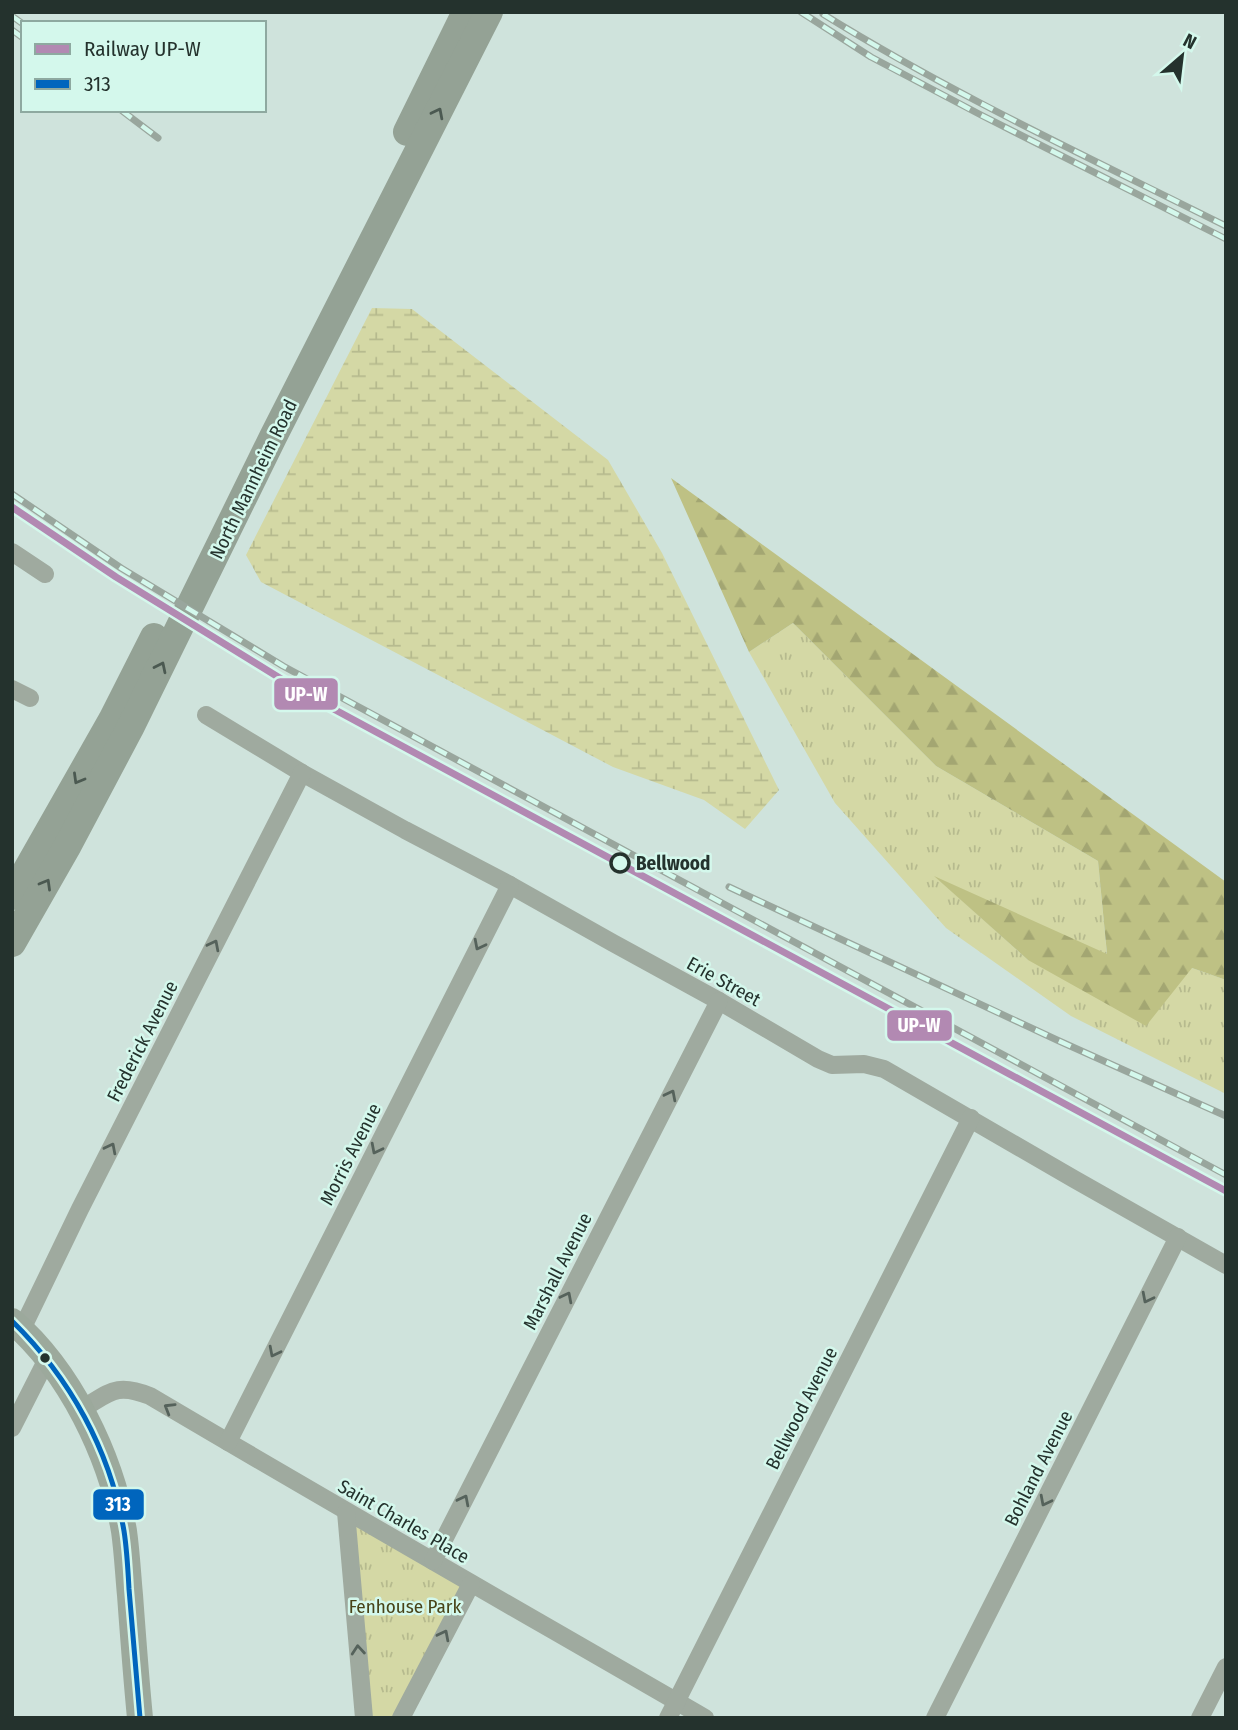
<svg xmlns="http://www.w3.org/2000/svg" width="1238" height="1730" viewBox="0 0 1238 1730" font-family="'Fira Sans Condensed',sans-serif">
  <style>
    .grass { fill: url(#grass-tufts) }
    .forest { fill: url(#forest-firs) }
    .wetland { fill: url(#wetland-marsh) }
    .lines { fill: none; stroke-linecap: round; stroke-linejoin: round }
    .minor { stroke: #9faa9f; stroke-width: 18 }
    .secondary { stroke: #9ca99c; stroke-width: 26 }
    .primary { stroke: #94a295; stroke-width: 28 }
    .rail-casing { stroke: #99a69d; stroke-width: 7 }
    .rail { stroke: #d4f8ec; stroke-width: 4.5; stroke-dasharray: 13; stroke-linecap: butt }
    .bus-1-casing { stroke: #d4f8ec; stroke-width: 10 }
    .bus-1 { stroke: #0065bd; stroke-width: 5 }
    .rail-1-casing { stroke: #d4f8ec; stroke-width: 12 }
    .rail-1 { stroke: #b289b2; stroke-width: 7 }
    .oneway { stroke: #4b5951 }
    .oneway2 { stroke: #55625b }
    .stop-dot { fill: #d4f8ec; stroke: #24322d; stroke-width: 3.5 }
    .bus-dot { fill: #24322d; stroke: #d4f8ec; stroke-width: 2.5 }
    .labels { text-anchor: middle; stroke-width: 5; stroke-linejoin: round; paint-order: stroke }
    .street-label { font-size: 19px; fill: #24322d; stroke: #d4f8ec }
    .stop-label { font-size: 19px; font-weight: bold; fill: #24322d; stroke: #d4f8ec; text-anchor: start }
    .park-label { font-size: 19px; fill: #484318; stroke: #d4f8ec }
    .line-badge { stroke: #d4f8ec; stroke-width: 2.5 }
    .badge-label { font-size: 19px; text-anchor: middle; font-weight: bold; fill: #fff }
  </style>
  <defs>
    <pattern id="grass-tufts" width="24" height="20" patternUnits="userSpaceOnUse" patternTransform="scale(1.75)"><rect width="24" height="20" fill="#d4d8a5"/><path d="M3 7l-1-3M5 7V3M7 7l1-3M15 17l-1-3M17 17v-4M19 17l1-3" fill="none" stroke="#b6ba8e"/></pattern>
    <pattern id="forest-firs" width="22" height="20" patternUnits="userSpaceOnUse" patternTransform="scale(1.75)"><rect width="22" height="20" fill="#bec184"/><path d="M5 1l3.5 6h-7zM16 11l3.5 6h-7z" fill="#a3a672"/></pattern>
    <pattern id="wetland-marsh" width="20" height="14" patternUnits="userSpaceOnUse" patternTransform="scale(1.75)"><rect width="20" height="14" fill="#d4d8a5"/><path d="M1 5h8M5 5V1M11 12h8M15 12V8" fill="none" stroke="#b6ba8e"/></pattern>
  </defs>
  <rect width="100%" height="100%" fill="#cfe3dc"/>
  <g class="grass">
    <polygon points="793,623 936,766 1098,861 1107,955 937,878 1028,960 1192,968 1226,980 1226,1094 1071,1016 946,928 835,803 749,652"/>
    <polygon points="350,1518 467,1588 399,1718 368,1718"/>
  </g>
  <polygon class="forest" points="671,478 1226,882 1226,980 1192,968 1146,1026 1028,960 934,876 1107,954 1098,861 936,766 793,623 749,652"/>
  <polygon class="wetland" points="372,308 412,309 608,460 662,553 779,790 745,829 704,800 613,767 261,582 246,555"/>
  <g class="lines">
    <g class="minor">
      <polyline points="12,552 45,574"/>
      <polyline points="12,689 30,698"/>
      <polyline points="206,715 302,773 405,830 510,885 613,943 719,1001 818,1059 832,1065 864,1064 884,1069 1074,1179 1226,1265"/>
      <polyline points="22,1329 80,1209 302,773"/>
      <path d="M 80,1410 C 110,1393 115,1382 150,1396 C 334,1505 520,1611 705,1718"/>
      <polyline points="12,1428 47,1359"/>
      <polyline points="228,1442 510,885"/>
      <polyline points="346,1512 364,1718"/>
      <polyline points="433,1561 719,1001"/>
      <polyline points="401,1718 471,1584"/>
      <polyline points="668,1718 971,1118"/>
      <polyline points="935,1718 1178,1237"/>
      <polyline points="1200,1718 1226,1667"/>
    </g>
    <path class="secondary" d="M 12,1321 C 70,1371 111,1456 124,1531 C 127,1552 128,1574 130,1595 C 133,1636 136,1677 140,1718"/>
    <g class="primary">
      <polyline points="407,132 466,12"/>
      <polyline points="12,896 112,720 154,637"/>
      <polyline points="12,943 68,845 130,728 273,437 489,12"/>
    </g>
    <defs>
      <g id="rail">
        <polyline points="801,12 871,57 981,115 1226,239"/>
        <path d="M 823,14 C 952,94 1090,158 1226,226"/>
        <polyline points="12,16 23,24"/>
        <polyline points="12,30 23,38"/>
        <polyline points="121,110 158,138"/>
        <polyline points="12,494 121,568 283,666 1226,1175"/>
        <polyline points="729,887 1057,1040 1226,1116"/>
      </g>
    </defs>
    <use href="#rail" class="rail-casing"/>
    <use href="#rail" class="rail"/>
    <defs>
      <path id="bus-1" d="M 12,1321 C 70,1378 110,1450 124,1531 C 127,1550 128,1570 129,1589 C 133,1632 136,1675 140,1718"/>
    </defs>
    <use href="#bus-1" class="bus-1-casing"/>
    <use href="#bus-1" class="bus-1"/>
    <defs>
      <polyline id="rail-1" points="12,507 116,577 304,693 1226,1191"/>
    </defs>
    <use href="#rail-1" class="rail-1-casing"/>
    <use href="#rail-1" class="rail-1"/>
  </g>
  <defs><path id="oneway-chevron" d="M-2-3.5L2.5 0L-2 3.5" fill="none" stroke-width="1.6" stroke-linecap="round" stroke-linejoin="round" transform="scale(1.75)"/></defs>
  <g class="oneway">
    <use href="#oneway-chevron" transform="translate(438 113) rotate(-63)"/>
    <use href="#oneway-chevron" transform="translate(161 667) rotate(-64)"/>
    <use href="#oneway-chevron" transform="translate(78 779) rotate(120)"/>
    <use href="#oneway-chevron" transform="translate(46 884) rotate(-60)"/>
  </g>
  <g class="oneway2">
    <use href="#oneway-chevron" transform="translate(214 945) rotate(-63)"/>
    <use href="#oneway-chevron" transform="translate(479 945) rotate(117)"/>
    <use href="#oneway-chevron" transform="translate(671 1095) rotate(-63)"/>
    <use href="#oneway-chevron" transform="translate(111 1148) rotate(-63)"/>
    <use href="#oneway-chevron" transform="translate(376 1149) rotate(117)"/>
    <use href="#oneway-chevron" transform="translate(567 1297) rotate(-63)"/>
    <use href="#oneway-chevron" transform="translate(1147 1298) rotate(117)"/>
    <use href="#oneway-chevron" transform="translate(274 1352) rotate(117)"/>
    <use href="#oneway-chevron" transform="translate(169 1408) rotate(-149)"/>
    <use href="#oneway-chevron" transform="translate(464 1500) rotate(-63)"/>
    <use href="#oneway-chevron" transform="translate(1045 1501) rotate(117)"/>
    <use href="#oneway-chevron" transform="translate(444 1635) rotate(-63)"/>
    <use href="#oneway-chevron" transform="translate(358 1650) rotate(-95)"/>
  </g>
  <circle class="stop-dot" cx="620" cy="863" r="9"/>
  <circle class="bus-dot" cx="45" cy="1358" r="6"/>
  <g class="labels">
    <g class="street-label">
      <text transform="translate(253 479) rotate(-64)" y="7">North Mannheim Road</text>
      <text transform="translate(724 981) rotate(29)" y="7">Erie Street</text>
      <text transform="translate(142 1041) rotate(-63)" y="7">Frederick Avenue</text>
      <text transform="translate(350 1154) rotate(-63)" y="7">Morris Avenue</text>
      <text transform="translate(557 1271) rotate(-63)" y="7">Marshall Avenue</text>
      <text transform="translate(801 1408) rotate(-63)" y="7">Bellwood Avenue</text>
      <text transform="translate(1038 1468) rotate(-63)" y="7">Bohland Avenue</text>
      <text transform="translate(404 1521) rotate(30)" y="7">Saint Charles Place</text>
    </g>
    <g class="stop-label">
      <text x="636" y="870">Bellwood</text>
    </g>
    <g class="park-label">
      <text x="405" y="1613">Fenhouse Park</text>
    </g>
  </g>
  <g class="line-badge">
    <rect x="273" y="677" width="66" height="34" rx="7" fill="#b289b2"/>
    <rect x="886" y="1009" width="67" height="33" rx="7" fill="#b289b2"/>
    <rect x="92" y="1488" width="53" height="33" rx="7" fill="#0065bd"/>
  </g>
  <g class="badge-label">
    <text x="306" y="701">UP-W</text>
    <text x="919" y="1032">UP-W</text>
    <text x="118" y="1511">313</text>
  </g>
  <rect width="1238" height="1730" fill="none" stroke="#24322d" stroke-width="28"/>
  <rect x="21" y="21" width="245" height="91" fill="#d4f8ec" stroke="#8ea9a0" stroke-width="2"/>
  <rect x="35" y="44" width="35" height="10" fill="#b289b2" stroke="#8ea9a0" stroke-width="2"/>
  <text x="84" y="56" font-size="21" fill="#24322d">Railway UP-W</text>
  <rect x="35" y="79" width="35" height="10" fill="#0065bd" stroke="#8ea9a0" stroke-width="2"/>
  <text x="84" y="91" font-size="21" fill="#24322d">313</text>
  <g transform="translate(1182 56) rotate(28)" stroke="#d4f8ec" stroke-width="5" paint-order="stroke">
  <path d="M0-5L12 26L0 18L-12 26Z" fill="#24322d"/>
  <text y="-10" font-size="19" font-weight="bold" text-anchor="middle" fill="#24322d">N</text>
  </g>
</svg>
